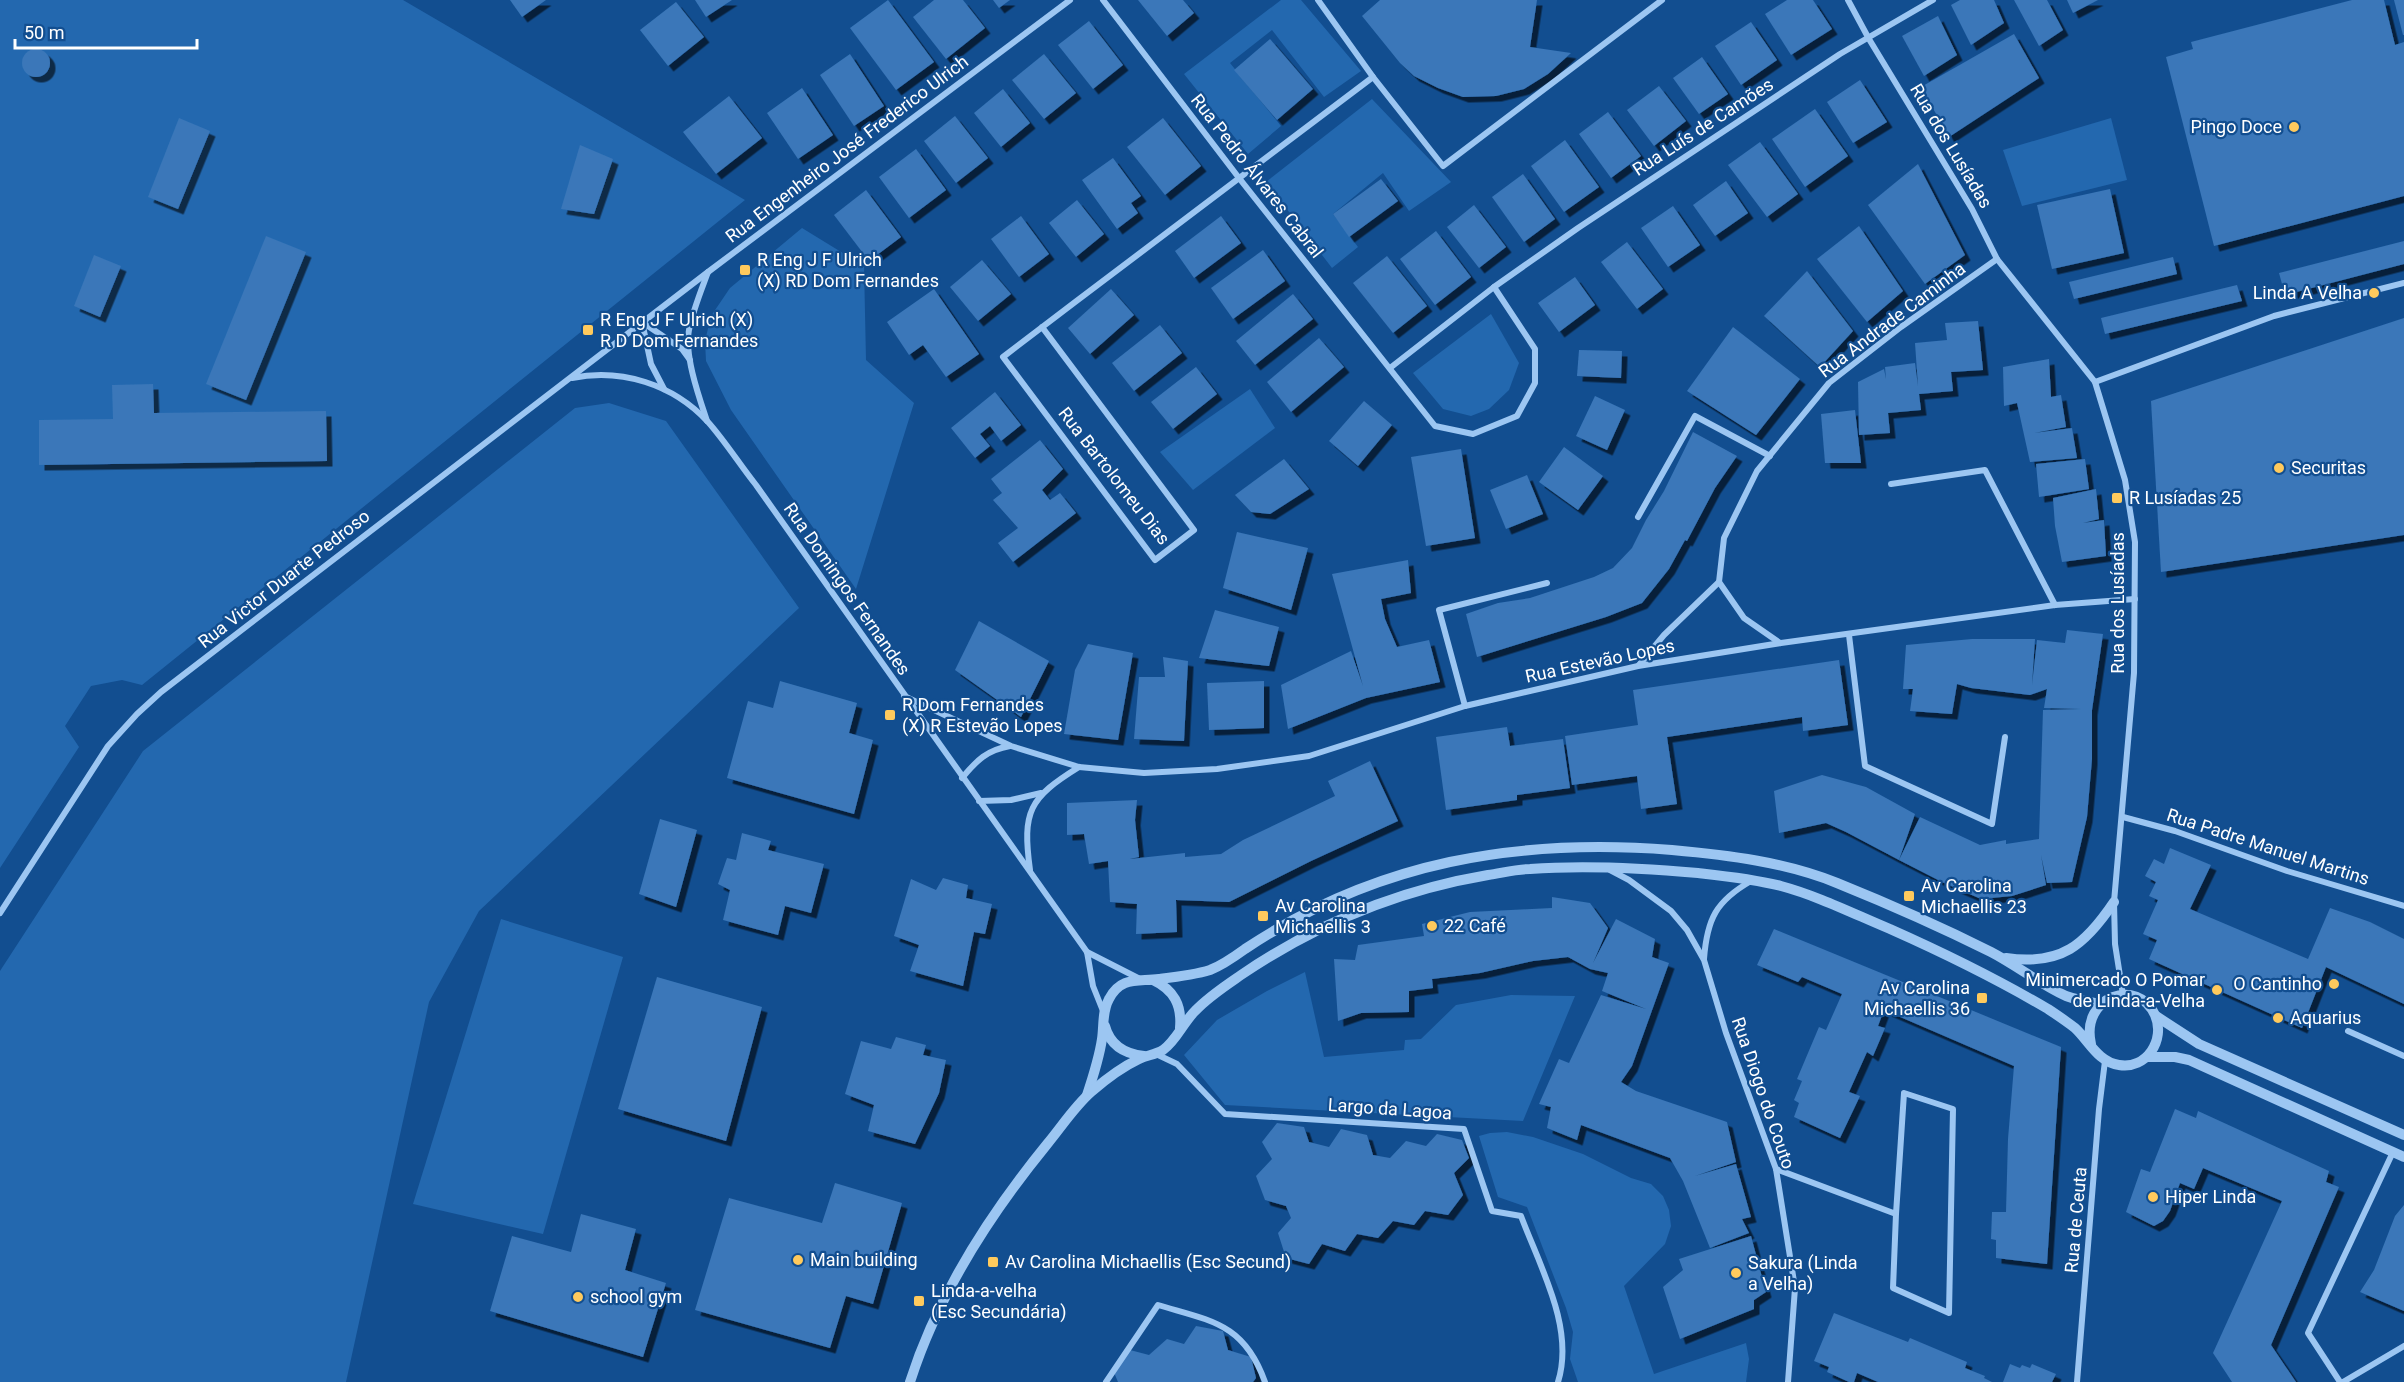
<svg xmlns="http://www.w3.org/2000/svg" width="2404" height="1382" viewBox="0 0 2404 1382" font-family="Roboto,sans-serif">
  <style>
    .green { fill: #2368af }
    .building { fill: #3a77b9; filter: url(#shadow) }
    .lines { fill: none; stroke-linecap: round; stroke-linejoin: round }
    .minor { stroke: #9cc6f2; stroke-width: 6 }
    .tertiary { stroke: #9cc6f2; stroke-width: 10 }
    .poi-dot { fill: #ffca5d; stroke: #124e90; stroke-width: 2 }
    .labels { text-anchor: middle; stroke-width: 4.5; stroke-linejoin: round; paint-order: stroke }
    .street-label { font-size: 18px; fill: #fff; stroke: #124e90 }
    .poi-label { font-size: 18px; fill: #fff; stroke: #124e90; text-anchor: start }
  </style>
  <defs>
    <filter id="shadow"><feDropShadow dx="5.5" dy="5.5" stdDeviation="0" flood-color="#0009"/></filter>
  </defs>
  <rect width="100%" height="100%" fill="#124e90"/>
  <g class="green">
    <polygon points="0,0 403,0 745,200 142,685 122,680 91,686 65,726 79,747 0,868"/>
    <polygon points="1281,0 1301,0 1361,71 1324,97 1272,30 1230,63 1281,126 1248,154 1184,74"/>
    <polygon points="1372,99 1451,182 1409,211 1383,173 1333,214 1358,247 1332,268 1266,182"/>
    <polygon points="2111,118 2127,180 2022,206 2003,150"/>
    <polygon points="802,228 864,266 866,360 914,403 856,589 731,410 706,361 705,341 711,316 730,288"/>
    <polygon points="1491,314 1519,363 1509,390 1489,409 1471,416 1443,409 1413,373"/>
    <polygon points="1250,389 1275,428 1193,490 1160,452"/>
    <polygon points="609,403 666,421 799,608 479,911 429,1002 346,1382 0,1382 0,971 143,751 575,408"/>
    <polygon points="501,919 623,957 543,1234 413,1204"/>
    <polygon points="1305,972 1324,1057 1404,1050 1405,1040 1421,1039 1456,1005 1511,995 1575,996 1523,1121 1225,1105 1184,1055 1217,1020 1267,991"/>
    <polygon points="1507,1132 1533,1137 1583,1154 1631,1178 1651,1184 1663,1196 1669,1210 1671,1226 1665,1244 1624,1286 1654,1374 1746,1343 1749,1359 1746,1382 1578,1382 1570,1359 1573,1332 1566,1308 1527,1207 1498,1197 1479,1136 1490,1133"/>
  </g>
  <g class="building">
    <polygon points="510,0 546,0 522,17"/>
    <polygon points="695,0 732,0 706,17"/>
    <polygon points="888,0 934,62 896,90 850,28"/>
    <polygon points="934,0 963,0 985,28 946,59 913,17"/>
    <polygon points="993,0 1010,0 999,8"/>
    <polygon points="1138,0 1183,0 1194,13 1167,36"/>
    <polygon points="1380,0 1537,0 1530,47 1571,53 1548,74 1524,89 1496,96 1463,97 1438,88 1414,76 1400,63 1362,16"/>
    <polygon points="1787,0 1813,0 1832,29 1791,55 1765,14"/>
    <polygon points="1960,0 1994,0 2004,23 1971,45 1951,5"/>
    <polygon points="2014,0 2047,0 2063,30 2039,46"/>
    <polygon points="2067,0 2098,0 2073,13"/>
    <polygon points="2352,0 2384,0 2395,45 2404,42 2404,196 2214,246 2166,57 2193,49 2191,42"/>
    <polygon points="2394,0 2404,0 2404,35 2403,35"/>
    <polygon points="676,2 704,37 668,66 640,30"/>
    <polygon points="1938,16 1957,55 1924,76 1902,36"/>
    <polygon points="1089,21 1123,65 1093,89 1058,45"/>
    <polygon points="1751,22 1777,60 1741,85 1715,46"/>
    <polygon points="2014,34 2039,78 1949,137 1921,87"/>
    <polygon points="1270,39 1313,89 1277,120 1234,70"/>
    <circle cx="36" cy="63" r="14"/>
    <polygon points="850,54 884,106 854,126 820,75"/>
    <polygon points="1044,54 1076,93 1044,119 1012,80"/>
    <polygon points="1702,57 1728,94 1699,114 1673,78"/>
    <polygon points="1860,80 1887,122 1853,143 1827,102"/>
    <polygon points="1659,86 1686,121 1654,146 1627,110"/>
    <polygon points="802,88 833,135 798,159 767,113"/>
    <polygon points="1003,89 1030,123 1001,147 974,113"/>
    <polygon points="729,96 762,138 716,174 683,132"/>
    <polygon points="1815,109 1848,156 1805,187 1772,139"/>
    <polygon points="1608,112 1641,156 1611,178 1579,134"/>
    <polygon points="955,116 988,158 956,183 924,141"/>
    <polygon points="179,118 210,131 178,209 148,197"/>
    <polygon points="1163,118 1201,166 1165,195 1127,147"/>
    <polygon points="1565,140 1599,187 1564,212 1531,166"/>
    <polygon points="1760,142 1798,194 1767,217 1728,165"/>
    <polygon points="580,145 613,159 594,214 561,209"/>
    <polygon points="916,149 946,190 909,218 879,177"/>
    <polygon points="1113,158 1141,196 1131,203 1138,213 1117,229 1082,180"/>
    <polygon points="1918,164 1965,255 1925,284 1868,205"/>
    <polygon points="1523,174 1555,219 1524,242 1492,197"/>
    <polygon points="1381,179 1398,201 1349,237 1333,214"/>
    <polygon points="1726,181 1748,213 1715,236 1693,205"/>
    <polygon points="2110,189 2124,253 2052,269 2037,205"/>
    <polygon points="866,190 901,237 869,261 834,215"/>
    <polygon points="1077,200 1104,234 1076,257 1049,223"/>
    <polygon points="1474,205 1506,247 1479,268 1447,227"/>
    <polygon points="1673,206 1700,245 1668,267 1641,228"/>
    <polygon points="1021,216 1049,254 1019,277 991,239"/>
    <polygon points="1221,216 1241,243 1194,278 1175,251"/>
    <polygon points="1859,226 1903,291 1867,322 1817,259"/>
    <polygon points="1436,231 1471,277 1435,305 1400,259"/>
    <polygon points="266,236 306,252 246,400 206,384"/>
    <polygon points="2404,241 2404,264 2285,295 2279,273"/>
    <polygon points="1627,242 1663,289 1637,309 1601,262"/>
    <polygon points="1263,250 1285,281 1233,319 1211,288"/>
    <polygon points="94,255 121,266 100,317 74,306"/>
    <polygon points="1387,256 1427,306 1393,333 1353,283"/>
    <polygon points="2173,257 2177,274 2074,299 2069,282"/>
    <polygon points="982,260 1011,294 978,321 950,287"/>
    <polygon points="1807,271 1853,331 1820,367 1764,316"/>
    <polygon points="1575,277 1595,305 1559,332 1538,303"/>
    <polygon points="2237,285 2242,301 2105,334 2101,318"/>
    <polygon points="934,289 979,354 946,377 923,345 909,355 887,322"/>
    <polygon points="1111,289 1134,315 1090,354 1068,328"/>
    <polygon points="1293,294 1313,319 1255,365 1236,341"/>
    <polygon points="2404,318 2404,535 2161,572 2151,401"/>
    <polygon points="1978,321 1983,370 1951,372 1953,391 1919,394 1921,410 1888,413 1890,433 1859,435 1858,382 1884,369 1886,379 1885,367 1915,363 1918,386 1915,343 1947,340 1945,323"/>
    <polygon points="1160,325 1182,353 1134,391 1112,363"/>
    <polygon points="1733,327 1800,379 1756,435 1687,391"/>
    <polygon points="1319,338 1344,367 1291,412 1267,382"/>
    <polygon points="1579,350 1622,351 1621,378 1577,376"/>
    <polygon points="2049,359 2051,397 2061,395 2066,427 2034,433 2072,428 2077,458 2030,462 2017,403 2004,406 2003,367"/>
    <polygon points="1196,367 1217,394 1173,429 1151,402"/>
    <polygon points="153,384 154,413 326,411 327,461 39,465 39,420 113,419 112,385"/>
    <polygon points="995,392 1021,425 1001,441 990,426 980,434 990,446 975,458 951,428"/>
    <polygon points="1595,396 1625,410 1607,450 1576,436"/>
    <polygon points="1364,401 1392,425 1358,466 1329,441"/>
    <polygon points="1855,410 1861,463 1825,463 1821,414"/>
    <polygon points="1693,432 1737,456 1715,488 1687,541 1685,540 1669,569 1642,603 1606,617 1477,657 1466,614 1498,603 1530,598 1594,577 1613,568 1632,548 1646,520 1664,491"/>
    <polygon points="1040,440 1063,469 1042,490 1050,500 1060,493 1076,513 1013,562 998,543 1018,528 993,500 1002,493 991,479"/>
    <polygon points="1564,447 1603,476 1578,510 1539,482"/>
    <polygon points="1461,449 1475,538 1426,546 1411,457"/>
    <polygon points="1284,459 1309,489 1270,514 1251,512 1235,495"/>
    <polygon points="2085,459 2089,489 2039,497 2036,464"/>
    <polygon points="1527,475 1543,514 1506,529 1490,490"/>
    <polygon points="2096,489 2099,519 2083,523 2104,520 2106,556 2062,562 2055,526 2053,498"/>
    <polygon points="1237,532 1308,548 1291,610 1223,588"/>
    <polygon points="1408,560 1411,593 1381,599 1385,619 1397,647 1429,640 1440,682 1366,698 1288,729 1281,685 1351,651 1363,686 1332,574"/>
    <polygon points="1215,610 1279,627 1269,666 1199,658"/>
    <polygon points="979,621 1049,661 1021,717 955,670"/>
    <polygon points="2067,630 2103,634 2092,710 2092,759 2087,817 2072,882 2047,883 2041,855 2046,885 2012,896 1981,899 1942,882 1899,860 1846,832 1826,823 1779,833 1774,791 1822,775 1866,787 1915,814 1899,860 1920,817 1980,845 2006,840 2006,844 2039,839 2043,710 2081,709 2044,708 2047,689 2030,695 1971,688 1957,684 1952,714 1910,711 1913,689 1903,689 1906,645 1972,639 2035,639 2032,685 2037,640 2065,643"/>
    <polygon points="1088,644 1133,653 1118,740 1064,734 1075,670"/>
    <polygon points="1163,657 1188,661 1184,741 1134,739 1139,677 1165,677"/>
    <polygon points="1839,660 1848,725 1803,731 1802,717 1667,737 1677,804 1641,809 1637,776 1572,785 1565,736 1638,725 1633,690"/>
    <polygon points="780,681 857,703 849,733 873,740 854,814 727,778 748,701 773,708"/>
    <polygon points="1264,681 1264,728 1209,730 1207,683"/>
    <polygon points="1507,727 1510,746 1563,739 1570,788 1517,795 1517,800 1446,810 1436,737"/>
    <polygon points="1370,761 1398,821 1311,861 1229,902 1176,900 1177,932 1136,934 1137,904 1110,902 1108,861 1089,864 1084,834 1067,835 1067,803 1137,800 1135,820 1139,857 1130,859 1185,853 1185,857 1221,854 1243,840 1335,796 1328,781"/>
    <polygon points="660,819 697,830 676,907 639,894"/>
    <polygon points="742,833 771,841 768,850 824,864 811,913 785,906 778,935 723,920 730,890 718,884 727,858 736,860"/>
    <polygon points="2170,848 2211,865 2190,909 2308,959 2330,908 2370,922 2404,939 2404,1004 2326,967 2302,1028 2149,959 2157,940 2143,934 2158,900 2149,896 2156,882 2145,876 2154,859 2164,864"/>
    <polygon points="943,878 968,885 966,898 992,904 985,934 974,932 963,986 910,971 919,945 894,936 911,879 936,890"/>
    <polygon points="1552,897 1590,903 1608,928 1593,963 1616,919 1655,939 1652,957 1669,963 1632,1066 1621,1082 1636,1091 1727,1122 1736,1162 1695,1176 1736,1164 1751,1217 1742,1219 1749,1233 1710,1248 1683,1181 1670,1158 1581,1125 1577,1140 1547,1128 1551,1107 1539,1104 1559,1059 1569,1063 1601,995 1646,1009 1602,991 1608,973 1590,969 1568,957 1533,961 1480,973 1432,979 1433,988 1409,991 1409,1012 1361,1013 1338,1021 1334,959 1355,960 1358,945 1424,936 1422,924 1470,912 1552,908"/>
    <polygon points="1774,929 2061,1047 2047,1264 1996,1258 1996,1240 1991,1239 1992,1212 2006,1212 2008,1139 2014,1066 1884,1010 1878,1026 1885,1028 1873,1056 1867,1052 1849,1092 1860,1096 1840,1138 1794,1117 1799,1103 1794,1100 1802,1081 1797,1079 1819,1027 1826,1030 1842,994 1802,977 1798,982 1757,965"/>
    <polygon points="657,977 762,1007 726,1141 618,1109"/>
    <polygon points="896,1037 926,1045 923,1055 946,1060 939,1093 915,1144 868,1131 874,1105 845,1094 861,1041 891,1049"/>
    <polygon points="2175,1109 2196,1118 2198,1111 2329,1171 2326,1182 2339,1187 2271,1345 2296,1382 2232,1382 2213,1353 2282,1201 2203,1168 2194,1189 2180,1183 2170,1211 2163,1221 2154,1226 2126,1212 2141,1169 2150,1172"/>
    <polygon points="1277,1123 1304,1127 1309,1142 1329,1147 1341,1129 1367,1135 1373,1155 1390,1158 1406,1141 1426,1146 1437,1134 1462,1140 1469,1158 1454,1173 1463,1195 1448,1215 1425,1211 1414,1225 1393,1221 1378,1238 1357,1234 1345,1251 1322,1244 1309,1264 1286,1258 1278,1233 1291,1218 1286,1206 1265,1200 1256,1176 1272,1159 1262,1142"/>
    <polygon points="835,1183 902,1203 873,1304 846,1296 830,1348 695,1310 729,1198 822,1223"/>
    <polygon points="2404,1205 2404,1311 2360,1292 2374,1270 2395,1216"/>
    <polygon points="581,1214 636,1229 625,1270 666,1283 643,1357 490,1311 512,1236 571,1252"/>
    <polygon points="1751,1236 1766,1292 1754,1300 1754,1309 1680,1339 1663,1287 1683,1270 1679,1259"/>
    <polygon points="1834,1313 1908,1342 1910,1338 1967,1362 1965,1368 1985,1376 1984,1378 1992,1382 1878,1382 1857,1373 1854,1382 1849,1382 1827,1372 1829,1367 1814,1361"/>
    <polygon points="1196,1326 1223,1331 1228,1350 1251,1357 1256,1378 1253,1382 1118,1382 1113,1370 1130,1350 1149,1355 1167,1339 1184,1344"/>
    <polygon points="2010,1364 2020,1368 2022,1365 2030,1368 2032,1364 2056,1374 2052,1382 2003,1382"/>
  </g>
  <g class="lines">
    <g class="minor">
      <polyline points="1103,0 1239,178 1435,426 1473,434 1517,416 1535,383 1535,349 1494,287"/>
      <polyline points="1318,0 1373,77 1443,166 1662,0"/>
      <polyline points="1848,0 1869,39 1972,209 1997,259 2095,382 2125,480 2135,542 2134,673 2114,902 2115,944 2123,995"/>
      <polyline points="642,322 651,364 664,389"/>
      <polyline points="642,322 682,349 690,360"/>
      <path d="M 1042,327 L 1194,530 L 1155,560 L 1003,357 C 1126,263 1250,170 1373,77"/>
      <polyline points="1390,368 1494,287 1578,228 1840,54 1933,0"/>
      <path d="M 572,378 C 621,368 673,384 708,422 C 725,441 740,465 756,485 L 1087,952 L 1093,986 L 1103,1011"/>
      <polyline points="2095,382 2274,316 2404,283"/>
      <path d="M 707,421 C 699,397 684,355 689,330 C 693,310 701,291 708,272"/>
      <polyline points="1891,484 1985,470 2055,605"/>
      <polyline points="1638,517 1695,416 1770,456"/>
      <polyline points="1849,635 1865,766 1992,824 2005,737"/>
      <polyline points="1780,643 1744,618 1719,582 1724,538 1757,471 1829,383 1901,327 1997,259"/>
      <polyline points="1639,665 1664,635 1719,582"/>
      <polyline points="904,696 1011,746 1079,767 1144,773 1217,769 1309,756 1465,706 1638,666 1781,643 2055,605 2135,599"/>
      <polyline points="1465,706 1439,610 1547,583"/>
      <path d="M 962,778 C 977,760 987,750 1010,746"/>
      <polyline points="979,801 1011,800 1041,793"/>
      <polyline points="2123,817 2175,831 2287,871 2404,906"/>
      <path d="M 1030,870 C 1022,811 1029,798 1079,767"/>
      <polyline points="1610,870 1629,880 1671,911 1687,930 1704,960 1726,1033 1776,1169 1795,1288 1788,1382"/>
      <polyline points="0,913 108,746 137,714 161,692 708,272 1070,0"/>
      <polyline points="1087,952 1140,979"/>
      <path d="M 1704,959 C 1707,919 1716,901 1751,881"/>
      <polyline points="2348,1031 2404,1056"/>
      <path d="M 1156,1054 L 1177,1064 L 1225,1114 L 1464,1129 L 1492,1211 L 1521,1216 C 1540,1267 1575,1328 1558,1382"/>
      <polyline points="1776,1169 1896,1214 1904,1093 1953,1109 1949,1313 1893,1288 1896,1214"/>
      <path d="M 1106,1382 L 1158,1305 C 1211,1321 1244,1323 1265,1382"/>
      <polyline points="2077,1382 2099,1109 2105,1061"/>
      <polyline points="2340,1382 2308,1333 2393,1152"/>
      <polyline points="2343,1382 2404,1346"/>
    </g>
    <g class="tertiary">
      <path d="M 2006,958 C 2061,966 2085,945 2114,902"/>
      <path d="M 1153,980 C 1174,990 1182,1005 1180,1028"/>
      <polyline points="2156,1016 2199,1044 2404,1135"/>
      <path d="M 1105,1026 C 1110,1045 1125,1054 1144,1056"/>
      <polyline points="2147,1057 2175,1057 2189,1060 2404,1157"/>
      <path d="M 1087,1095 C 1093,1077 1099,1059 1102,1039 C 1104,1026 1102,1011 1109,999 C 1121,976 1138,982 1159,979 C 1176,977 1194,975 1210,970 C 1223,965 1234,957 1245,949 C 1377,861 1517,838 1672,850 C 1728,855 1785,862 1837,883 C 1889,904 1941,927 1991,952 C 2016,965 2040,984 2066,996 C 2077,1000 2089,1002 2100,1004"/>
      <path d="M 910,1382 C 938,1294 990,1214 1048,1143 C 1062,1126 1075,1106 1091,1092 C 1106,1079 1122,1067 1139,1059 C 1147,1055 1155,1055 1163,1050 C 1176,1041 1183,1023 1195,1011 C 1208,997 1225,986 1241,975 C 1316,924 1399,890 1488,875 C 1502,873 1516,869 1530,869 C 1585,865 1642,868 1698,873 C 1725,876 1754,879 1781,886 C 1818,896 1854,914 1890,929 C 1944,953 1997,979 2048,1009 C 2057,1015 2066,1021 2075,1028 C 2089,1041 2098,1062 2119,1065 C 2146,1070 2166,1040 2155,1015 C 2138,977 2080,996 2091,1044"/>
    </g>
  </g>
  <g class="poi-dot">
    <circle cx="2294" cy="127" r="6"/>
    <rect x="739" y="264" width="12" height="12" rx="3"/>
    <circle cx="2374" cy="293" r="6"/>
    <rect x="582" y="324" width="12" height="12" rx="3"/>
    <circle cx="2279" cy="468" r="6"/>
    <rect x="2111" y="492" width="12" height="12" rx="3"/>
    <rect x="884" y="709" width="12" height="12" rx="3"/>
    <rect x="1903" y="890" width="12" height="12" rx="3"/>
    <rect x="1257" y="910" width="12" height="12" rx="3"/>
    <circle cx="1432" cy="926" r="6"/>
    <circle cx="2334" cy="984" r="6"/>
    <circle cx="2217" cy="990" r="6"/>
    <rect x="1976" y="992" width="12" height="12" rx="3"/>
    <circle cx="2278" cy="1018" r="6"/>
    <circle cx="2153" cy="1197" r="6"/>
    <circle cx="798" cy="1260" r="6"/>
    <rect x="987" y="1256" width="12" height="12" rx="3"/>
    <circle cx="1736" cy="1273" r="6"/>
    <circle cx="578" cy="1297" r="6"/>
    <rect x="913" y="1295" width="12" height="12" rx="3"/>
  </g>
  <g class="labels">
    <g class="street-label">
      <text transform="translate(1703 127) rotate(-33)" y="6">Rua Luís de Camões</text>
      <text transform="translate(1951 146) rotate(59)" y="6">Rua dos Lusíadas</text>
      <text transform="translate(847 149) rotate(-37)" y="6">Rua Engenheiro José Frederico Ulrich</text>
      <text transform="translate(1257 176) rotate(52)" y="6">Rua Pedro Álvares Cabral</text>
      <text transform="translate(1892 320) rotate(-37)" y="6">Rua Andrade Caminha</text>
      <text transform="translate(1114 476) rotate(52)" y="6">Rua Bartolomeu Dias</text>
      <text transform="translate(284 579) rotate(-38)" y="6">Rua Victor Duarte Pedroso</text>
      <text transform="translate(847 589) rotate(55)" y="6">Rua Domingos Fernandes</text>
      <text transform="translate(2118 603) rotate(-90)" y="6">Rua dos Lusíadas</text>
      <text transform="translate(1600 661) rotate(-12)" y="6">Rua Estevão Lopes</text>
      <text transform="translate(2268 847) rotate(18)" y="6">Rua Padre Manuel Martins</text>
      <text transform="translate(1763 1093) rotate(71)" y="6">Rua Diogo do Couto</text>
      <text transform="translate(1390 1109) rotate(4)" y="6">Largo da Lagoa</text>
      <text transform="translate(2076 1220) rotate(-85)" y="6">Rua de Ceuta</text>
    </g>
    <g class="poi-label">
      <text x="2282" y="133" text-anchor="end">Pingo Doce</text>
      <text x="757" y="266">R Eng J F Ulrich<tspan x="757" dy="21">(X) RD Dom Fernandes</tspan></text>
      <text x="2362" y="299" text-anchor="end">Linda A Velha</text>
      <text x="600" y="326">R Eng J F Ulrich (X)<tspan x="600" dy="21">R D Dom Fernandes</tspan></text>
      <text x="2291" y="474">Securitas</text>
      <text x="2129" y="504">R Lusíadas 25</text>
      <text x="902" y="711">R Dom Fernandes<tspan x="902" dy="21">(X) R Estevão Lopes</tspan></text>
      <text x="1921" y="892">Av Carolina<tspan x="1921" dy="21">Michaellis 23</tspan></text>
      <text x="1275" y="912">Av Carolina<tspan x="1275" dy="21">Michaellis 3</tspan></text>
      <text x="1444" y="932">22 Café</text>
      <text x="2205" y="986" text-anchor="end">Minimercado O Pomar<tspan x="2205" dy="21">de Linda-a-Velha</tspan></text>
      <text x="2322" y="990" text-anchor="end">O Cantinho</text>
      <text x="1970" y="994" text-anchor="end">Av Carolina<tspan x="1970" dy="21">Michaellis 36</tspan></text>
      <text x="2290" y="1024">Aquarius</text>
      <text x="2165" y="1203">Hiper Linda</text>
      <text x="810" y="1266">Main building</text>
      <text x="1005" y="1268">Av Carolina Michaellis (Esc Secund)</text>
      <text x="1748" y="1269">Sakura (Linda<tspan x="1748" dy="21">a Velha)</tspan></text>
      <text x="931" y="1297">Linda-a-velha<tspan x="931" dy="21">(Esc Secundária)</tspan></text>
      <text x="590" y="1303">school gym</text>
    </g>
  </g>
  <path d="M15 39v9h182v-9" fill="none" stroke="#ffffff" stroke-width="3"/>
  <text x="24" y="39" font-size="18" fill="#ffffff" stroke="#124e90" stroke-width="4.5" paint-order="stroke">50 m</text>
</svg>
